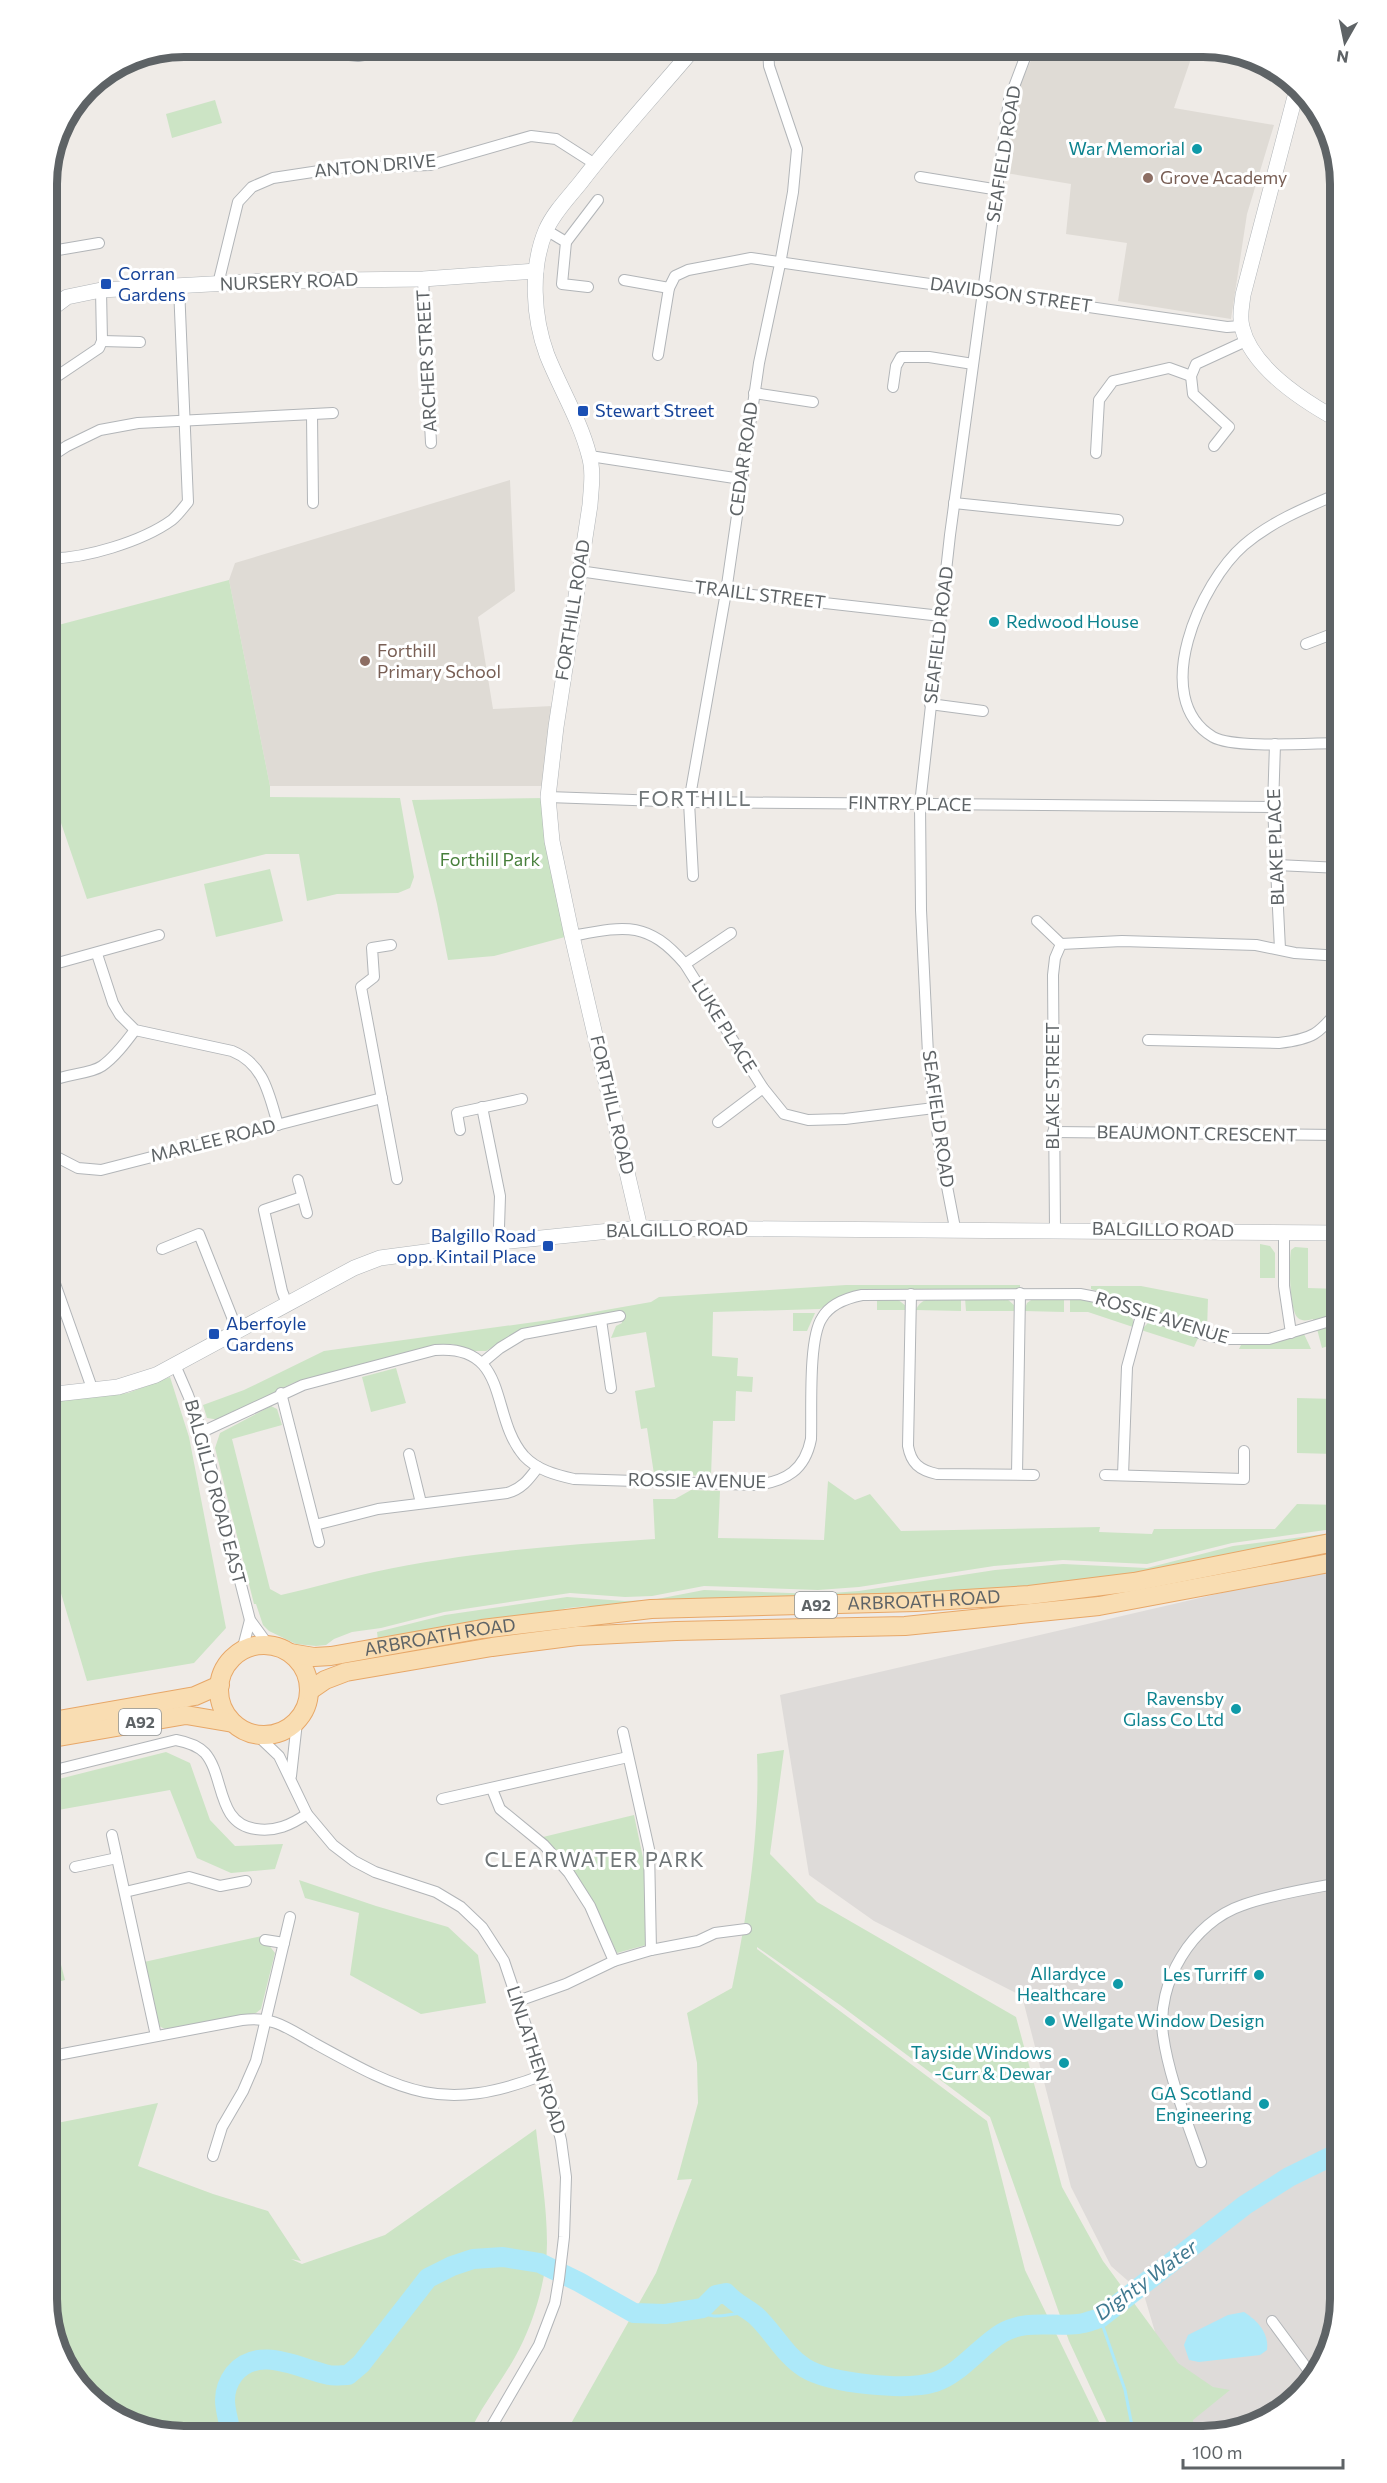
<svg xmlns="http://www.w3.org/2000/svg" width="1387" height="2483" viewBox="0 0 1387 2483" font-family="Commissioner,sans-serif">
  <style>
    .industrial { fill: #dedbd9 }
    .education { fill: #dfdbd5 }
    .green { fill: #cce4c5 }
    .water { fill: #ade9f9 }
    .lines { fill: none; stroke-linecap: round; stroke-linejoin: round }
    .stream { stroke: #ade9f9; stroke-width: 3 }
    .river { stroke: #ade9f9; stroke-width: 20 }
    .street-casing { stroke: #b2b5b8; stroke-width: 12 }
    .secondary-casing { stroke: #b1b5b8; stroke-width: 16 }
    .primary-casing { stroke: #e7a768; stroke-width: 20 }
    .street { stroke: #fff; stroke-width: 10 }
    .secondary { stroke: #fff; stroke-width: 15 }
    .primary { stroke: #f9ddb2; stroke-width: 18 }
    .culture-dot { fill: #0f9aa8; stroke: #fff; stroke-width: 2 }
    .education-dot { fill: #8d6e63; stroke: #fff; stroke-width: 2 }
    .transit-dot { fill: #1a4fb4; stroke: #fff; stroke-width: 2 }
    .labels { text-anchor: middle; stroke-width: 6; stroke-linejoin: round; paint-order: stroke }
    .shield { fill: #fff; stroke: #8e9294; stroke-width: 1.5 }
    .shield-label { font-size: 16px; font-weight: bold; fill: #5e6366 }
    .culture-label { font-size: 18px; fill: #0d838f; stroke: #fff; text-anchor: end }
    .street-label { font-size: 18px; fill: #5e6366; stroke: #fff }
    .education-label { font-size: 18px; fill: #785e54; stroke: #fff; text-anchor: start }
    .transit-label { font-size: 18px; fill: #164399; stroke: #fff; text-anchor: start }
    .park-label { font-size: 18px; fill: #477f3b; stroke: #fff }
    .water-label { font-size: 20px; font-style: italic; fill: #407990; stroke: #fff }
    .quarter-label { font-size: 21px; letter-spacing: 1.5px; fill: #6f7577; stroke: #fff }
    .rim { fill: none; stroke: #5e6366; stroke-width: 8 }
  </style>
  <rect width="100%" height="100%" fill="#efebe7"/>
  <polygon class="industrial" points="1340,1568 1340,2299 1317,2376 1256,2426 1203,2436 1186,2436 1144,2295 1111,2266 1071,2187 1022,1996 874,1921 809,1875 780,1695 1299,1575"/>
  <g class="education">
    <polygon points="1037,47 1195,47 1174,108 1274,125 1247,214 1231,319 1118,301 1127,243 1066,234 1071,184 1006,173 1013,100"/>
    <polygon points="510,480 515,591 478,617 493,709 552,706 542,786 270,786 229,580 235,563"/>
  </g>
  <g class="green">
    <polygon points="215,100 222,123 172,138 166,114"/>
    <polygon points="229,580 270,786 270,797 400,798 414,877 410,888 398,893 337,894 307,901 299,854 266,854 87,899 47,782 47,628"/>
    <polygon points="545,798 565,937 494,956 448,960 437,904 412,800"/>
    <polygon points="270,869 283,921 216,937 204,884"/>
    <polygon points="1260,1244 1270,1246 1275,1253 1275,1278 1260,1278"/>
    <path d="M 1295,1247 L 1308,1248 L 1308,1288 L 1340,1289 L 1340,1314 L 1314,1322 L 1313,1319 C 1308,1320 1303,1322 1298,1318 C 1289,1311 1289,1262 1291,1250 Z"/>
    <polygon points="846,1285 1020,1285 1020,1289 858,1291 836,1298 820,1309 713,1312 712,1356 738,1358 737,1376 753,1377 752,1392 736,1391 735,1421 713,1421 711,1476 654,1474 647,1428 641,1429 635,1391 655,1387 646,1332 611,1338 616,1326 622,1323 620,1312 522,1329 486,1351 474,1351 452,1344 439,1344 293,1383 220,1420 207,1418 203,1405 244,1390 324,1351 549,1320 651,1302 659,1297"/>
    <polygon points="1091,1286 1141,1286 1208,1299 1207,1330 1091,1289"/>
    <path d="M 961,1298 L 961,1311 L 916,1310 C 922,1293 945,1299 961,1298 Z"/>
    <polygon points="965,1298 1006,1298 1015,1306 1015,1311 966,1311"/>
    <polygon points="1034,1298 1064,1298 1064,1312 1024,1311 1027,1303"/>
    <polygon points="1070,1298 1104,1303 1130,1312 1134,1323 1133,1327 1088,1312 1070,1312"/>
    <polygon points="877,1299 897,1299 906,1306 906,1310 877,1310"/>
    <polygon points="793,1313 815,1313 807,1331 793,1331"/>
    <polygon points="1149,1322 1155,1322 1199,1336 1194,1347 1141,1330"/>
    <polygon points="1340,1322 1340,1342 1322,1348 1317,1329"/>
    <polygon points="1304,1334 1311,1349 1239,1349 1241,1345 1275,1343"/>
    <polygon points="396,1368 406,1403 371,1412 362,1377"/>
    <polygon points="170,1377 189,1437 226,1628 194,1663 87,1681 47,1546 47,1402 128,1393"/>
    <polygon points="1297,1398 1335,1399 1334,1454 1297,1453"/>
    <path d="M 271,1406 L 277,1409 L 282,1425 L 232,1439 L 270,1589 L 281,1595 C 312,1588 343,1579 374,1572 C 466,1552 561,1545 655,1539 L 653,1499 L 675,1499 L 691,1490 L 720,1491 L 718,1538 L 824,1540 L 828,1481 L 855,1500 L 870,1494 L 901,1531 L 1100,1527 L 1099,1532 L 1152,1534 L 1154,1529 L 1275,1529 L 1297,1504 L 1340,1505 L 1340,1528 L 1232,1543 L 1147,1564 L 1063,1560 L 994,1566 L 859,1587 L 818,1590 L 704,1586 L 652,1596 L 625,1597 L 570,1593 L 444,1612 L 381,1628 L 352,1632 L 334,1639 L 326,1645 L 316,1646 L 296,1644 L 269,1631 L 263,1625 L 256,1604 L 254,1604 L 215,1448 L 220,1433 Z"/>
    <polygon points="1340,1532 1340,1536 1147,1574 1029,1591 627,1607 588,1606 568,1608 507,1621 378,1640 377,1632 445,1615 567,1597 625,1601 652,1600 704,1590 818,1594 859,1591 995,1570 1063,1564 1147,1568 1233,1546"/>
    <path d="M 784,1750 L 770,1854 L 817,1902 L 1016,2017 L 1062,2187 L 1103,2261 L 1178,2363 L 1213,2387 L 1230,2390 L 1193,2420 L 1195,2436 L 1113,2436 L 1069,2341 L 990,2117 L 840,2005 L 757,1947 L 757,1949 L 987,2121 L 1025,2270 L 1106,2436 L 564,2436 L 656,2273 L 692,2179 L 677,2180 L 698,2103 L 697,2063 L 687,2013 L 732,1988 C 748,1913 760,1831 757,1754 Z"/>
    <polygon points="166,1752 190,1763 210,1820 235,1846 283,1844 275,1869 231,1873 197,1858 170,1790 47,1812 47,1782"/>
    <polygon points="634,1815 646,1872 646,1945 617,1953 591,1897 543,1837"/>
    <polygon points="299,1880 376,1906 448,1927 478,1955 486,2003 421,2014 350,1975 359,1913 305,1898"/>
    <polygon points="47,1911 65,1980 47,1985"/>
    <polygon points="262,1936 275,1953 261,2009 256,2013 176,2027 165,2029 159,2026 144,1962"/>
    <path d="M 158,2103 L 138,2166 L 213,2194 L 268,2211 L 301,2261 L 291,2259 L 302,2264 L 385,2235 L 536,2129 C 540,2166 547,2205 547,2243 C 547,2280 533,2325 515,2357 C 500,2384 480,2408 468,2436 L 176,2436 L 107,2413 L 57,2352 L 47,2299 L 47,2125 Z"/>
  </g>
  <path class="water" d="M 1244,2312 C 1258,2321 1269,2333 1267,2350 L 1260,2355 L 1199,2362 L 1189,2360 L 1184,2345 L 1188,2335 L 1228,2315 Z"/>
  <g class="lines">
    <g class="stream">
      <path d="M 694,2309 C 720,2324 728,2310 754,2314"/>
      <polyline points="1100,2318 1125,2390 1134,2436"/>
    </g>
    <path class="river" d="M 231,2436 C 230,2424 225,2412 225,2400 C 225,2390 228,2382 234,2374 C 258,2344 300,2369 329,2375 C 335,2376 342,2375 348,2375 L 361,2364 L 428,2278 L 452,2266 L 473,2259 L 503,2257 L 540,2263 L 579,2282 L 634,2313 L 665,2314 L 703,2308 L 716,2295 L 726,2293 C 737,2305 744,2306 755,2315 C 773,2331 784,2355 805,2368 C 831,2384 907,2391 935,2382 C 960,2374 980,2346 1002,2333 C 1026,2319 1052,2327 1078,2324 C 1086,2323 1093,2320 1100,2318 L 1245,2205 L 1289,2177 L 1340,2152"/>
    <defs>
      <g id="street">
        <polyline points="375,53 396,47"/>
        <polyline points="341,54 358,56 375,53 373,47"/>
        <polyline points="920,177 999,190"/>
        <polyline points="546,230 566,242 562,284 588,287"/>
        <polyline points="566,242 598,200"/>
        <polyline points="47,255 58,250 99,243"/>
        <polyline points="423,279 431,443"/>
        <polyline points="624,280 669,288"/>
        <polyline points="218,284 238,202 252,187 273,178 339,168 430,165 531,136 556,139 595,164"/>
        <polyline points="102,341 140,342"/>
        <polyline points="658,355 669,288 675,276 688,270 751,258 1227,327 1241,326"/>
        <polyline points="47,383 99,348 102,341 101,290"/>
        <polyline points="893,387 896,366 901,357 929,357 973,364"/>
        <polyline points="754,393 813,402"/>
        <polyline points="312,415 313,503"/>
        <polyline points="1214,446 1229,427 1193,394 1191,376 1196,364 1246,341"/>
        <polyline points="1096,453 1099,400 1113,381 1169,368 1191,376"/>
        <polyline points="590,456 741,479"/>
        <polyline points="47,459 67,446 100,430 138,423 333,413"/>
        <polyline points="954,503 1118,520"/>
        <path d="M 47,558 C 83,560 143,541 172,520 C 178,515 183,508 188,502 L 179,287"/>
        <polyline points="579,571 726,592 941,616"/>
        <polyline points="1306,644 1340,631"/>
        <polyline points="930,704 983,711"/>
        <path d="M 1340,743 C 1313,743 1234,749 1213,737 C 1148,698 1201,582 1244,545 C 1272,521 1307,507 1340,493"/>
        <polyline points="1275,744 1273,807 1280,949"/>
        <polyline points="548,797 689,802 1273,807"/>
        <polyline points="1277,865 1340,868"/>
        <polyline points="693,876 689,802 726,592 759,363 780,264 793,192 797,149 769,66 768,47"/>
        <polyline points="1037,921 1061,944"/>
        <path d="M 572,936 C 625,926 647,920 685,964 L 763,1088 L 784,1114 L 808,1120 L 845,1119 L 934,1108"/>
        <polyline points="391,945 372,948 374,977 361,987 397,1179"/>
        <path d="M 97,954 L 113,1003 L 120,1015 L 135,1030 L 232,1051 C 264,1064 269,1094 278,1125"/>
        <polyline points="685,964 731,933"/>
        <polyline points="47,966 159,935"/>
        <path d="M 1148,1040 L 1279,1043 C 1313,1039 1319,1034 1340,1008"/>
        <path d="M 47,1083 C 64,1073 89,1075 102,1066 C 115,1057 126,1042 135,1030"/>
        <polyline points="482,1107 500,1196 499,1227 501,1242"/>
        <polyline points="718,1122 763,1088"/>
        <polyline points="460,1130 457,1113 522,1099"/>
        <polyline points="1053,1132 1337,1135 1340,1133"/>
        <polyline points="47,1152 78,1168 101,1170 382,1098"/>
        <polyline points="298,1180 307,1213"/>
        <polyline points="955,1228 939,1145 928,1054 921,910 920,804 950,535 1009,100 1029,47"/>
        <polyline points="1055,1229 1053,975 1055,958 1061,944 1122,941 1256,945 1295,953 1340,956"/>
        <polyline points="1284,1232 1284,1286 1291,1333"/>
        <polyline points="162,1249 199,1234 238,1332"/>
        <polyline points="47,1261 93,1391"/>
        <path d="M 911,1294 L 908,1446 C 911,1463 919,1470 937,1474 L 1034,1475"/>
        <polyline points="287,1304 282,1291 264,1210 302,1197"/>
        <polyline points="601,1320 611,1388"/>
        <polyline points="482,1363 500,1348 523,1334 620,1316"/>
        <polyline points="175,1365 188,1395 202,1432 250,1620 269,1646"/>
        <polyline points="281,1393 319,1542"/>
        <path d="M 202,1432 L 303,1385 L 435,1350 C 511,1344 489,1416 524,1456 C 537,1470 556,1475 574,1479 L 757,1485 C 786,1481 805,1470 811,1439 C 812,1411 808,1339 822,1318 C 830,1304 847,1298 862,1295 L 1080,1294 L 1101,1298 L 1206,1335 L 1226,1339 L 1269,1339 L 1340,1318"/>
        <polyline points="1337,1450 1340,1450"/>
        <polyline points="409,1454 421,1503"/>
        <polyline points="1017,1474 1020,1293"/>
        <polyline points="1105,1475 1244,1479 1244,1451"/>
        <polyline points="1123,1475 1127,1367 1142,1312"/>
        <path d="M 315,1525 L 378,1509 L 507,1493 C 522,1489 529,1479 538,1467"/>
        <polyline points="242,1651 250,1620"/>
        <polyline points="623,1732 649,1849 651,1950"/>
        <polyline points="256,1734 279,1756 307,1814 333,1845 354,1861 375,1872 436,1892 461,1907 482,1927 504,1961 548,2091 561,2140 566,2177 564,2237 559,2279 555,2303 539,2345 486,2436"/>
        <path d="M 47,1772 L 176,1740 C 187,1742 197,1745 205,1753 C 225,1776 216,1824 256,1829 C 275,1832 291,1825 307,1814"/>
        <polyline points="291,1776 297,1722"/>
        <polyline points="492,1789 500,1809 544,1845 569,1873 590,1906 614,1961"/>
        <polyline points="442,1799 628,1757"/>
        <polyline points="112,1835 156,2036"/>
        <polyline points="75,1867 117,1858"/>
        <polyline points="125,1892 189,1877 220,1886 246,1881"/>
        <polyline points="265,1940 284,1943"/>
        <polyline points="518,2001 566,1984 614,1961 651,1950 698,1941 715,1933 746,1929"/>
        <path d="M 47,2057 L 242,2020 C 274,2016 287,2028 314,2043 C 403,2092 442,2114 543,2075"/>
        <polyline points="213,2156 222,2127 243,2091 256,2061 290,1917"/>
        <path d="M 1201,2162 C 1187,2121 1169,2078 1163,2035 C 1156,1983 1192,1922 1243,1905 C 1270,1895 1312,1888 1340,1883"/>
        <polyline points="1272,2321 1314,2378"/>
      </g>
      <g id="secondary">
        <path d="M 1297,89 L 1243,295 C 1242,305 1239,316 1242,327 C 1252,369 1305,402 1340,421"/>
        <polyline points="47,312 67,297 101,290 263,281 423,279 536,271"/>
        <path d="M 640,1228 L 572,936 L 552,841 L 548,797 L 556,727 L 590,505 C 591,489 594,471 589,455 C 580,420 560,388 547,355 C 533,317 530,268 546,230 C 554,212 569,197 581,182 C 617,135 657,92 695,47"/>
        <polyline points="47,1395 118,1387 156,1375 354,1268 380,1258 501,1242 640,1228 1340,1233"/>
      </g>
      <g id="primary">
        <circle cx="264" cy="1690" r="45"/>
        <path id="s1" d="M 290,1653 L 314,1657 L 331,1656 L 482,1629 L 651,1609 L 916,1602 L 1029,1595 L 1134,1582 L 1340,1541"/>
        <polyline points="309,1691 325,1680 346,1672 492,1647 577,1636 676,1631 905,1626 1099,1606 1340,1561"/>
        <polyline points="47,1722 195,1696 220,1685"/>
        <polyline points="47,1739 186,1715 233,1723"/>
      </g>
    </defs>
    <use href="#street" class="street-casing"/>
    <use href="#secondary" class="secondary-casing"/>
    <use href="#primary" class="primary-casing"/>
    <use href="#street" class="street"/>
    <use href="#secondary" class="secondary"/>
    <use href="#primary" class="primary"/>
  </g>
  <g class="culture-dot">
    <circle cx="1197" cy="149" r="6"/>
    <circle cx="994" cy="622" r="6"/>
    <circle cx="1236" cy="1709" r="6"/>
    <circle cx="1259" cy="1975" r="6"/>
    <circle cx="1118" cy="1984" r="6"/>
    <circle cx="1050" cy="2021" r="6"/>
    <circle cx="1064" cy="2063" r="6"/>
    <circle cx="1264" cy="2104" r="6"/>
  </g>
  <g class="education-dot">
    <circle cx="1148" cy="178" r="6"/>
    <circle cx="365" cy="661" r="6"/>
  </g>
  <g class="transit-dot">
    <rect x="100" y="278" width="12" height="12" rx="3"/>
    <rect x="577" y="405" width="12" height="12" rx="3"/>
    <rect x="542" y="1240" width="12" height="12" rx="3"/>
    <rect x="208" y="1328" width="12" height="12" rx="3"/>
  </g>
  <g class="labels">
    <g class="shield">
      <rect x="795" y="1592" width="42" height="26" rx="4.5"/>
      <rect x="119" y="1709" width="42" height="26" rx="4.5"/>
    </g>
    <g class="shield-label">
      <text x="816" y="1611">A92</text>
      <text x="140" y="1728">A92</text>
    </g>
    <g class="culture-label">
      <text x="1185" y="155">War Memorial</text>
      <text x="1006" y="628" text-anchor="start">Redwood House</text>
      <text x="1224" y="1705">Ravensby<tspan x="1224" dy="21">Glass Co Ltd</tspan></text>
      <text x="1106" y="1980">Allardyce<tspan x="1106" dy="21">Healthcare</tspan></text>
      <text x="1247" y="1981">Les Turriff</text>
      <text x="1062" y="2027" text-anchor="start">Wellgate Window Design</text>
      <text x="1052" y="2059">Tayside Windows<tspan x="1052" dy="21">-Curr &amp; Dewar</tspan></text>
      <text x="1252" y="2100">GA Scotland<tspan x="1252" dy="21">Engineering</tspan></text>
    </g>
    <g class="street-label">
      <text transform="translate(1004 154) rotate(-81)" y="6">SEAFIELD ROAD</text>
      <text transform="translate(375 166) rotate(-5)" y="6">ANTON DRIVE</text>
      <text transform="translate(289 282) rotate(-2)" y="6">NURSERY ROAD</text>
      <text transform="translate(1011 295) rotate(8)" y="6">DAVIDSON STREET</text>
      <text transform="translate(427 361) rotate(-93)" y="6">ARCHER STREET</text>
      <text transform="translate(744 459) rotate(-82)" y="6">CEDAR ROAD</text>
      <text transform="translate(760 595) rotate(7)" y="6">TRAILL STREET</text>
      <text transform="translate(573 610) rotate(-81)" y="6">FORTHILL ROAD</text>
      <text transform="translate(939 635) rotate(-83)" y="6">SEAFIELD ROAD</text>
      <text transform="translate(910 804) rotate(1)" y="6">FINTRY PLACE</text>
      <text transform="translate(1276 847) rotate(-92)" y="6">BLAKE PLACE</text>
      <text transform="translate(724 1026) rotate(58)" y="6">LUKE PLACE</text>
      <text transform="translate(1053 1086) rotate(-90)" y="6">BLAKE STREET</text>
      <text transform="translate(612 1105) rotate(77)" y="6">FORTHILL ROAD</text>
      <text transform="translate(938 1119) rotate(82)" y="6">SEAFIELD ROAD</text>
      <text transform="translate(1197 1134) rotate(1)" y="6">BEAUMONT CRESCENT</text>
      <text transform="translate(213 1141) rotate(-14)" y="6">MARLEE ROAD</text>
      <text transform="translate(677 1230) rotate(-1)" y="6">BALGILLO ROAD</text>
      <text transform="translate(1163 1230) rotate(1)" y="6">BALGILLO ROAD</text>
      <text transform="translate(1162 1318) rotate(17)" y="6">ROSSIE AVENUE</text>
      <text transform="translate(697 1481) rotate(1)" y="6">ROSSIE AVENUE</text>
      <text transform="translate(215 1492) rotate(75)" y="6">BALGILLO ROAD EAST</text>
      <text dy="6" stroke="none"><textPath href="#s1" startOffset="638">ARBROATH ROAD</textPath></text>
      <text dy="6" stroke="none"><textPath href="#s1" startOffset="152">ARBROATH ROAD</textPath></text>
      <text transform="translate(536 2060) rotate(72)" y="6">LINLATHEN ROAD</text>
    </g>
    <g class="education-label">
      <text x="1160" y="184">Grove Academy</text>
      <text x="377" y="657">Forthill<tspan x="377" dy="21">Primary School</tspan></text>
    </g>
    <g class="transit-label">
      <text x="118" y="280">Corran<tspan x="118" dy="21">Gardens</tspan></text>
      <text x="595" y="417">Stewart Street</text>
      <text x="536" y="1242" text-anchor="end">Balgillo Road<tspan x="536" dy="21">opp. Kintail Place</tspan></text>
      <text x="226" y="1330">Aberfoyle<tspan x="226" dy="21">Gardens</tspan></text>
    </g>
    <g class="park-label">
      <text x="490" y="866">Forthill Park</text>
    </g>
    <g class="water-label">
      <text transform="translate(1146 2280) rotate(-36)" y="7">Dighty Water</text>
    </g>
    <g class="quarter-label">
      <text x="695" y="806">FORTHILL</text>
      <text x="595" y="1867">CLEARWATER PARK</text>
    </g>
  </g>
  <path d="M0 0H1387V2483H0ZM184 57H1203A127 127 0 0 1 1330 184V2299A127 127 0 0 1 1203 2426H184A127 127 0 0 1 57 2299V184A127 127 0 0 1 184 57Z" fill="#fff" fill-rule="evenodd"/>
  <path class="rim" d="M184 57H1203A127 127 0 0 1 1330 184V2299A127 127 0 0 1 1203 2426H184A127 127 0 0 1 57 2299V184A127 127 0 0 1 184 57Z"/>
  <g transform="translate(1345 42) rotate(189)" stroke="#ffffff" stroke-width="4.5" paint-order="stroke">
  <path d="M0-4.5L10 22L0 15L-10 22Z" fill="#5e6366"/>
  <text y="-9" font-size="16" font-weight="bold" text-anchor="middle" fill="#5e6366">N</text>
  </g>
  <path d="M1183 2459v9h160v-9" fill="none" stroke="#5e6366" stroke-width="3"/>
  <text x="1192" y="2459" font-size="18" fill="#5e6366" stroke="#ffffff" stroke-width="4.5" paint-order="stroke">100 m</text>
</svg>
